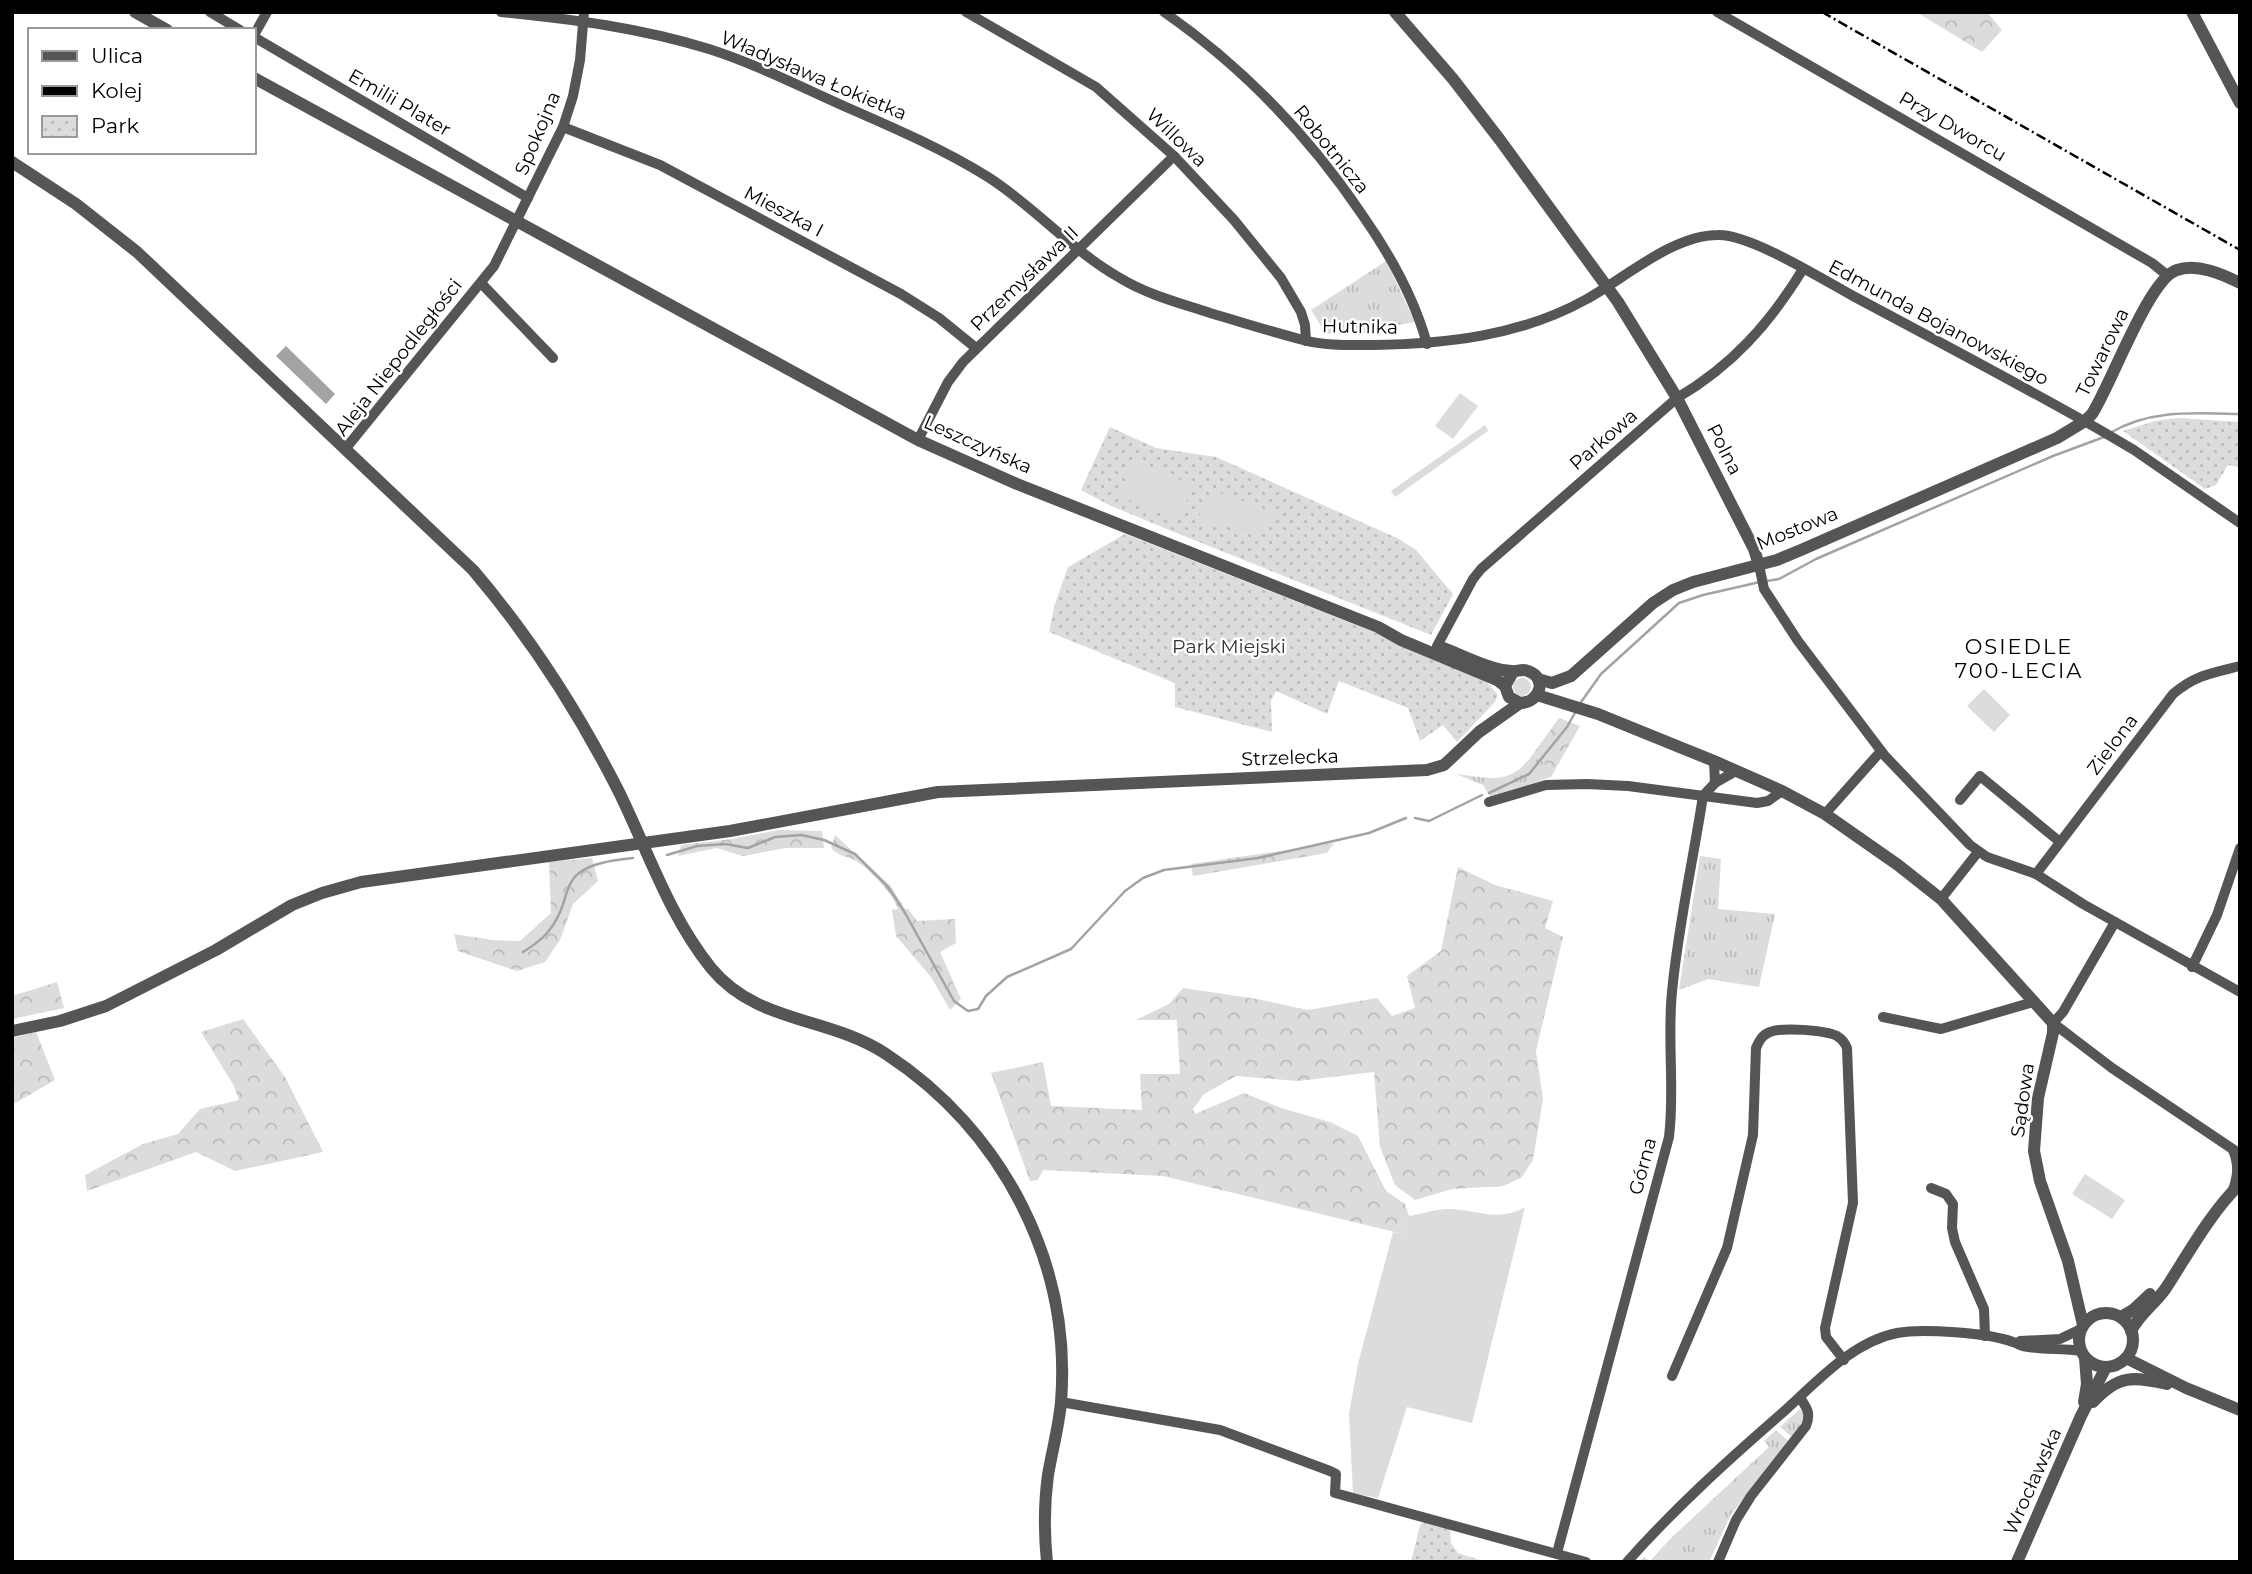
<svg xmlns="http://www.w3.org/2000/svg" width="2252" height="1574" viewBox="0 0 2252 1574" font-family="Montserrat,sans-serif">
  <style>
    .grass { fill: url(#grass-tufts) }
    .forest { fill: url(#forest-crowns) }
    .park { fill: url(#park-dots) }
    .garden { fill: #dcdcdc }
    .water { fill: #a3a3a3 }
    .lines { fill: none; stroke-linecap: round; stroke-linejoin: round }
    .stream { stroke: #a3a3a3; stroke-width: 2.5 }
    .minor { stroke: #555; stroke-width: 10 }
    .tertiary { stroke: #555; stroke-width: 12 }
    .rail { stroke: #000; stroke-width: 2.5; stroke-dasharray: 10 3.5 2 3.5; stroke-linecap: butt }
    .labels { text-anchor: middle; stroke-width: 5; stroke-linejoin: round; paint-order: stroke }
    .street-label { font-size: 19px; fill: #000; stroke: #fff }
    .park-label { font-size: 19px; fill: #333; stroke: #fff }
    .neighbourhood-label { font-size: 21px; letter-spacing: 2px; fill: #000; stroke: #fff }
  </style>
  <defs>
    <pattern id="grass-tufts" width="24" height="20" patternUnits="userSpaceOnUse" patternTransform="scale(1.75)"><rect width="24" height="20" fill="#dcdcdc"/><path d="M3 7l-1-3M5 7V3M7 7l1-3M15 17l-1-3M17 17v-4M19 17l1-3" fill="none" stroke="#bbb"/></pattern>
    <pattern id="forest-crowns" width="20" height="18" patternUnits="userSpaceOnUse" patternTransform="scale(1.75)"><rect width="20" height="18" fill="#dcdcdc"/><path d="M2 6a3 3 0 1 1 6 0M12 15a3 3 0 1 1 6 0" fill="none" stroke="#bbb"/></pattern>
    <pattern id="park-dots" width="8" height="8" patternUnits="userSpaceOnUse" patternTransform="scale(1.75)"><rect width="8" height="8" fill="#dcdcdc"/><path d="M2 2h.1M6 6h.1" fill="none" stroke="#bbb" stroke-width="1.8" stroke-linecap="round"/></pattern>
  </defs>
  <rect width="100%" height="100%" fill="#fff"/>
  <g class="grass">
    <polygon points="1386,261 1415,322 1387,327 1386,332 1326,334 1311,310"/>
    <circle cx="1522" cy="687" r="9"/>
    <path d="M 1533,754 L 1555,770 L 1551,777 L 1491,798 L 1483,785 L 1456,774 C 1492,778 1510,786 1533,754 Z"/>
    <polygon points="1700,856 1721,859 1718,909 1775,914 1759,987 1708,979 1679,990"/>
    <polygon points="1800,1409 1804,1412 1801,1424 1792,1437 1780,1427"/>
    <polygon points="1776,1430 1788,1441 1730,1516 1709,1562 1639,1562 1644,1557 1650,1561 1670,1539 1769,1447 1764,1441"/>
  </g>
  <g class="forest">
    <polygon points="1916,12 1987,12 2002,30 1982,52"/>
    <polygon points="1559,718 1580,726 1555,770 1533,754"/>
    <polygon points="779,830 822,831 824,848 785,848 743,856 717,848 678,856 681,845 732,839"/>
    <path d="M 835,835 L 890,885 L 905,909 L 908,909 L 917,921 L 955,919 L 956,943 L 940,952 L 961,999 L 950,1010 L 931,977 L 896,936 L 892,910 L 898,909 C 893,894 870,869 856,861 C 847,856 838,856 831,848 Z"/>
    <polygon points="1334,843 1327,853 1193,876 1191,864"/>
    <polygon points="592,858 598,881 573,904 560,940 545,962 517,971 458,951 454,934 492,940 520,941 551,913 549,862"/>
    <polygon points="1458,867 1495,885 1553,901 1545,928 1563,937 1536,1051 1543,1099 1533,1160 1521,1178 1503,1186 1452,1189 1415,1200 1395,1185 1380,1147 1374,1072 1298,1081 1236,1076 1204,1094 1193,1109 1195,1114 1244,1093 1284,1109 1330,1122 1358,1136 1386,1191 1405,1204 1409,1216 1403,1234 1163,1176 1043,1170 1038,1180 1030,1181 991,1073 1043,1062 1051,1106 1142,1110 1140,1074 1180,1074 1177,1020 1136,1020 1169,1004 1183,988 1257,999 1308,1010 1377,998 1392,1016 1415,1008 1407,976 1441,951"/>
    <polygon points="57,982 64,1008 12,1019 12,996"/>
    <polygon points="243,1019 285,1077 323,1152 235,1171 196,1152 87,1191 85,1175 143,1144 178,1134 200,1109 239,1100 234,1086 201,1032"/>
    <polygon points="36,1032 55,1080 12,1105 12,1038"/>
  </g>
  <g class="park">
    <polygon points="2178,418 2240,422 2240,464 2238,467 2228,465 2216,485 2205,489 2123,431 2155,421"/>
    <polygon points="1110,427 1156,448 1216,457 1399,539 1416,550 1453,594 1431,635 1174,532 1109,505 1081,490"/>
    <polygon points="1125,534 1376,633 1486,681 1498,695 1495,702 1457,742 1443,725 1420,741 1408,708 1339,681 1327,714 1276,691 1271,701 1272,732 1175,707 1175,683 1049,632 1054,607 1068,567"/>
    <polygon points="1425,1522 1450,1529 1451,1543 1458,1553 1486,1562 1411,1562 1420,1525"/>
  </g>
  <g class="garden">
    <polygon points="1460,393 1478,406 1453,439 1435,426"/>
    <polygon points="1485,425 1488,431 1395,497 1391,491"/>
    <polygon points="1133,461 1193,485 1179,520 1119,496"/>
    <polygon points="1212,490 1273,512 1261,537 1247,530 1201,523 1199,517"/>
    <polygon points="1984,689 2010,715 1994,732 1967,706"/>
    <polygon points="2085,1174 2125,1200 2112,1219 2072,1194"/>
    <path d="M 1525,1207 L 1472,1423 L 1407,1407 L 1378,1498 L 1353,1493 L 1349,1413 L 1358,1364 L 1393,1232 L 1403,1234 L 1409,1216 C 1422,1214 1436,1209 1448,1209 C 1475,1209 1498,1223 1525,1207 Z"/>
  </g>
  <polygon class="water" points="286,346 335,394 326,404 276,356"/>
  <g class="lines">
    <g class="stream">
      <path d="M 2110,433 C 2150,409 2195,413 2240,414"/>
      <polyline points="1767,581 1779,579 1816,559 2053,456 2104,437"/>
      <polyline points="1579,705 1601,674 1679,603 1703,595 1760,582"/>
      <polyline points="1489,793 1529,774 1567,727 1576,711"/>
      <polyline points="1415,818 1429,821 1482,795"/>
      <polyline points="667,855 697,846 725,844 748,848 775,837 801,835 824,840 855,854 889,888 905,913 954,1001 968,1011 978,1009 986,996 1007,977 1071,949 1125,891 1143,878 1164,870 1258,858 1369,833 1406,818"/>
      <path d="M 523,952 C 541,941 552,931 560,912 C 566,899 567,882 579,873 C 593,862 617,860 633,858"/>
    </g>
    <g class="minor">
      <polyline points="210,12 240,30"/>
      <path d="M 501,12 C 572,19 641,28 709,49 C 756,64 801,87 846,107 C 894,128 943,149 988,177 C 1035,207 1072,251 1120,278 C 1148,295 1180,303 1210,313 C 1241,322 1272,332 1303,340 C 1326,346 1349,345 1373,345 C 1445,344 1520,336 1585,300 C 1624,279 1672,235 1718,235 C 1750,234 1822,279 1853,296 C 1936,340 2019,384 2100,430 L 2134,450 L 2240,523"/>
      <polyline points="966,12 1096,87 1174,156 1234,220 1281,278 1301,312 1305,325 1306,341"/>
      <path d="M 1164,12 C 1243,67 1309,136 1363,216 C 1391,256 1414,297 1427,344"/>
      <polyline points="1717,12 2152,263 2167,275"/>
      <polyline points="254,35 267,12"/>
      <polyline points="254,37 528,198"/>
      <polyline points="563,127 660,165 901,294 939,318 976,348"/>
      <polyline points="481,283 553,358"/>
      <polyline points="918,440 948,382 963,362 1174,156"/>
      <polyline points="346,448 494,266 563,127 573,96 580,60 584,12"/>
      <polyline points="1759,565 1764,589 1798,641 1885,756 1970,845 1987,857 2036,874 2083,904 2240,992"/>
      <path d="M 1437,646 L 1473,579 L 1481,569 L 1677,398 C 1732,366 1770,323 1803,269"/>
      <polyline points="1714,761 1715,783"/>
      <polyline points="1960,800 1980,776 2060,842"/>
      <polyline points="1489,802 1546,785 1587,784 1628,786 1757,803 1768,801 1782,791"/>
      <polyline points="1825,814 1881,751"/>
      <path d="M 2036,874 L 2173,694 C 2195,675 2212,673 2240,666"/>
      <polyline points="1941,899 1978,852"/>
      <polyline points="2115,922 2063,1012 2053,1023 2112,1068 2240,1154"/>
      <polyline points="2192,967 2217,915 2240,848"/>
      <polyline points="1883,1017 1941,1029 2033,1002"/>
      <path d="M 2233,1150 C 2239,1165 2238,1175 2233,1190"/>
      <polyline points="1931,1188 1946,1194 1953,1204 1952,1228 1955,1242 1984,1309 1985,1336"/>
      <polyline points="2020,1341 2060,1339 2081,1329"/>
      <path d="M 1672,1376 L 1727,1248 L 1753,1135 L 1756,1048 C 1759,1041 1762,1035 1770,1032 C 1782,1027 1825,1030 1837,1036 C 1842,1039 1845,1043 1847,1048 L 1853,1203 L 1825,1328 L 1826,1337 L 1844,1360"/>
      <polyline points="1061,1402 1220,1430 1330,1471 1336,1474 1335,1493 1586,1562"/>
      <path d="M 1557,1553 L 1669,1137 C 1675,1089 1667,1040 1672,992 C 1678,927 1693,861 1703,796 L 1715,783 L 1736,771"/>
      <path d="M 1627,1562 C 1674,1509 1727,1461 1781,1414 C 1814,1385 1851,1342 1897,1333 C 1922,1328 1989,1333 2013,1342 C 2022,1345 2014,1344 2023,1346 C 2042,1350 2062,1348 2081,1351"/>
      <path d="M 1718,1562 L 1736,1520 L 1751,1496 L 1806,1426 C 1811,1413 1807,1408 1800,1398"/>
    </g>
    <g class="tertiary">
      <polyline points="135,12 167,30"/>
      <polyline points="1395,12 1453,79 1500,140 1618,302 1677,398 1754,549 1759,565"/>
      <polyline points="2192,12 2240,103"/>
      <polyline points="254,78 918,440 1017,484 1378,627 1401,640 1497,680 1505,686"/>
      <path d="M 12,162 L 76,204 L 137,252 L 473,570 C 531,638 579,713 619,792 C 648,851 669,916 711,968 C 757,1024 828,1016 886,1054 C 1002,1130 1072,1262 1061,1402 C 1059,1426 1052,1451 1048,1475 C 1044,1504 1044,1533 1047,1562"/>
      <path d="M 1443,648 C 1462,655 1492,671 1512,671 C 1517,672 1522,668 1528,671 C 1548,678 1540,703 1520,703 L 1509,697 L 1505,686 L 1513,672"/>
      <path d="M 1538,679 L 1552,683 L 1571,676 L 1653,603 L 1673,590 L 1693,582 L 1777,560 L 1801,550 L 2057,438 L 2085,421 L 2092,414 C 2111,385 2149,278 2177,270 C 2197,263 2222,274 2240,283"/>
      <polyline points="1537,695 1598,714 1714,761 1782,791 1825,814 1898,865 1941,899 2053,1023 2053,1033 2038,1098 2034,1151 2040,1181 2068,1261 2083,1325"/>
      <polyline points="12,1031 60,1021 106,1006 216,950 292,905 322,893 361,882 730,831 938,792 1427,770 1444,765 1479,732 1520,703"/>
      <circle cx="2106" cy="1340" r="27"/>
      <polyline points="2121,1317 2133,1310 2150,1294"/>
      <path d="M 2131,1331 C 2140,1313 2155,1304 2166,1288 C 2188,1254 2211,1212 2240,1184"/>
      <polyline points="2126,1358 2186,1388 2240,1410"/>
      <polyline points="2084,1402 2087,1384 2085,1358"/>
      <path d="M 2093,1402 C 2118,1375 2133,1376 2167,1384"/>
      <polyline points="2017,1562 2081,1416 2106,1367"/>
    </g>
    <polyline class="rail" points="1822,12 2240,250"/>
  </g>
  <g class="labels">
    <g class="street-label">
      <text transform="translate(814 75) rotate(23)" y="7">Władysława Łokietka</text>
      <text transform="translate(400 102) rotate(30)" y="7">Emilii Plater</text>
      <text transform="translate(1953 126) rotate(30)" y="7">Przy Dworcu</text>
      <text transform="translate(537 133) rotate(-67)" y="7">Spokojna</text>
      <text transform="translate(1177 137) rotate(44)" y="7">Willowa</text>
      <text transform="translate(1332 149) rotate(51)" y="7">Robotnicza</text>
      <text transform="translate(784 211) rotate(28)" y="7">Mieszka I</text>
      <text transform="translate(1024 278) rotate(-44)" y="7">Przemysława II</text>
      <text transform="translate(1939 322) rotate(28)" y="7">Edmunda Bojanowskiego</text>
      <text transform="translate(1360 326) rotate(1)" y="7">Hutnika</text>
      <text transform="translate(2102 352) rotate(-64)" y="7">Towarowa</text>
      <text transform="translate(398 357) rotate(-52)" y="7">Aleja Niepodległości</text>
      <text transform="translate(1603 439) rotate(-41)" y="7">Parkowa</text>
      <text transform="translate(978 444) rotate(24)" y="7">Leszczyńska</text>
      <text transform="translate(1725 449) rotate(63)" y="7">Polna</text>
      <text transform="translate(1797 528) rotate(-22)" y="7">Mostowa</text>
      <text transform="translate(2112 744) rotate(-53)" y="7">Zielona</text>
      <text transform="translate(1290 757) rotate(-2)" y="7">Strzelecka</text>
      <text transform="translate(2022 1100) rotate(-82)" y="7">Sądowa</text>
      <text transform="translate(1642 1166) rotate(-75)" y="7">Górna</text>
      <text transform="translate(2032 1481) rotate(-66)" y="7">Wrocławska</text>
    </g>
    <g class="park-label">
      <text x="1229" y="653">Park Miejski</text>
    </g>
    <g class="neighbourhood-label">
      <text x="2019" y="654">OSIEDLE<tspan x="2019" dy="24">700-LECIA</tspan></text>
    </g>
  </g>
  <rect width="2252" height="1574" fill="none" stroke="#000000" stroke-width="28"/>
  <rect x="28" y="28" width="228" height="126" fill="#ffffff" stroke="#999999" stroke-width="2"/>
  <rect x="42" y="51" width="35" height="10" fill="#555555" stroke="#999999" stroke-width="2"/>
  <text x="91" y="63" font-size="21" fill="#000000">Ulica</text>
  <rect x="42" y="86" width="35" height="10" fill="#000000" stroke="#999999" stroke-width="2"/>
  <text x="91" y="98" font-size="21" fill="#000000">Kolej</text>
  <rect x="42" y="116" width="35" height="21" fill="url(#park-dots)" stroke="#999999" stroke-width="2"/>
  <text x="91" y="133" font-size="21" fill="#000000">Park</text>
</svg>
